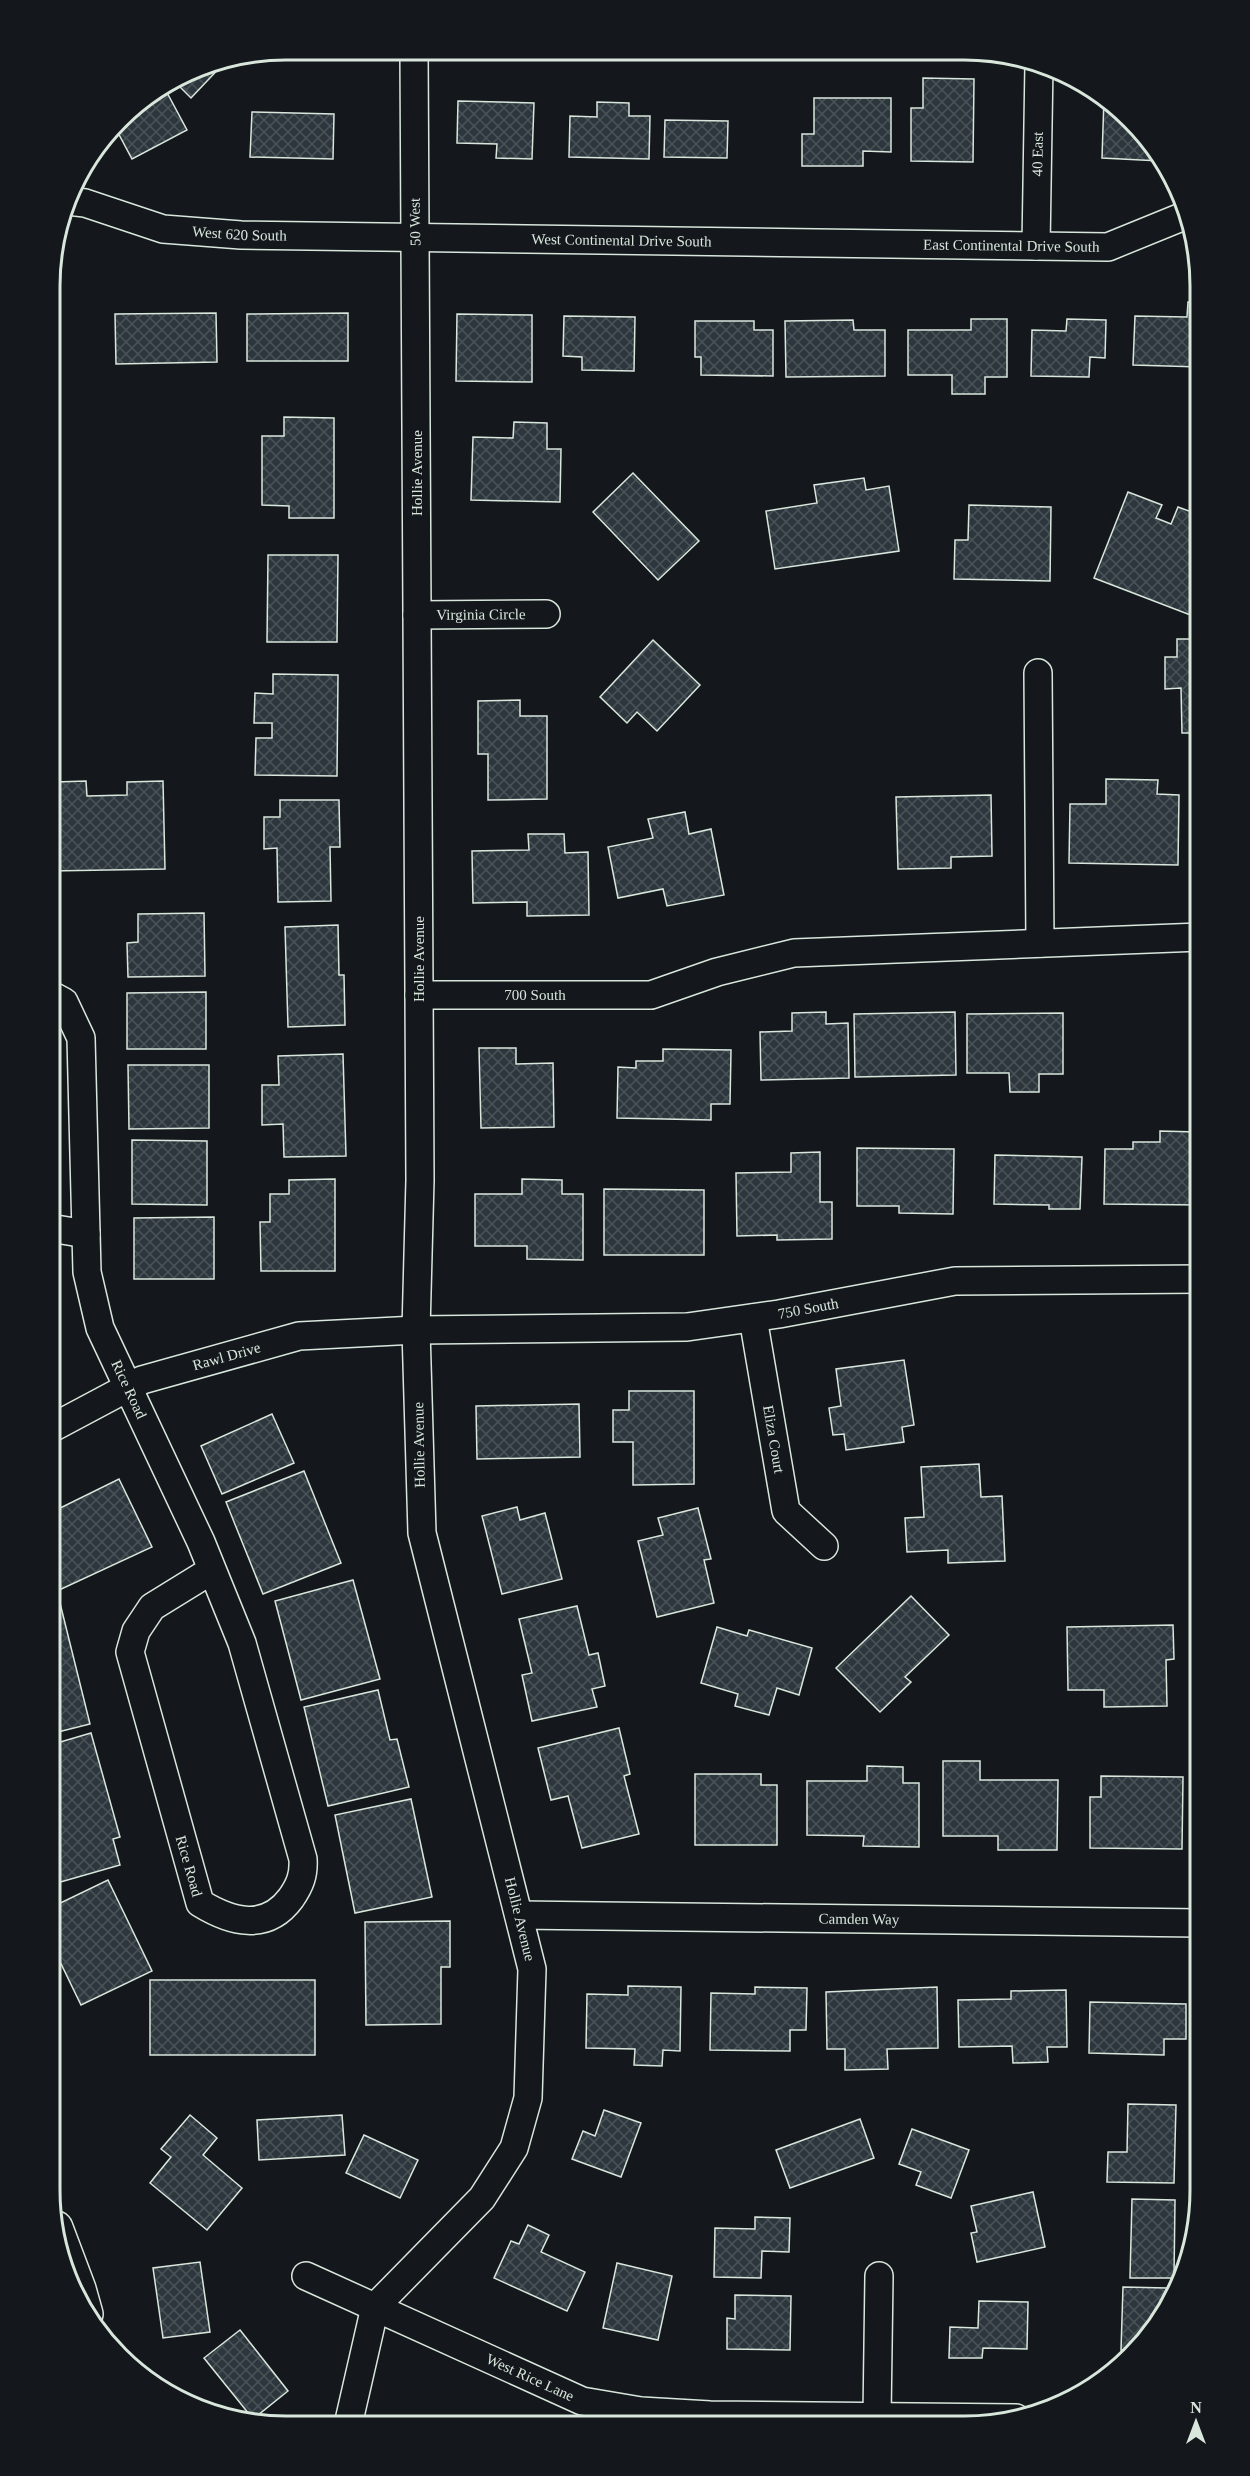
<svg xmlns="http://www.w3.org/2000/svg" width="1250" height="2476" viewBox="0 0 1250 2476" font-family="'Times New Roman',serif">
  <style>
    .building { fill: url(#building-cross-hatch); stroke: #d8e6dc; stroke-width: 1.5 }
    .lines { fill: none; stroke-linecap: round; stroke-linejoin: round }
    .minor-casing { stroke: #d8e6dc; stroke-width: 30 }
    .tertiary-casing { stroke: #d8e6dc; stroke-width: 36 }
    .minor { stroke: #14181c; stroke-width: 27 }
    .tertiary { stroke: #14181c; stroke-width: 33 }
    .labels { text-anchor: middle; stroke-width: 4.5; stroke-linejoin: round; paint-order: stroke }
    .street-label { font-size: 15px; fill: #d8e6dc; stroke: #14181c }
    .rim { fill: none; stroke: #d8e6dc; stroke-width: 3 }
  </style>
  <defs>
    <pattern id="building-cross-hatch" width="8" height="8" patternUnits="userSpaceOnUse" patternTransform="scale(1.5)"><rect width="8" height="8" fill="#2c363c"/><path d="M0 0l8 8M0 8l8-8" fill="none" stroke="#4a5358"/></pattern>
  </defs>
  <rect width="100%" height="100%" fill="#14181c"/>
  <g class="building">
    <polygon points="286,49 329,50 329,60 270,59 270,53"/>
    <polygon points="226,61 191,98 174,81 196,67"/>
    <polygon points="923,78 974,79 973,162 911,161 911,108 923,108"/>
    <polygon points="164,87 187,130 132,159 115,127 130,108"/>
    <polygon points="814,98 891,98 891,152 863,151 863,166 802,166 802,134 814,134"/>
    <polygon points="1104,98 1120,108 1160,154 1160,161 1102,158"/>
    <polygon points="458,101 534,103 532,159 496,158 497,144 457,143"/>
    <polygon points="597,102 629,103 629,116 650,116 649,159 569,157 570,116 597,117"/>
    <polygon points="252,112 334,114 333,159 250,157"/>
    <polygon points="665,120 728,121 727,158 664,157"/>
    <polygon points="1188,302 1200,303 1200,367 1133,365 1135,316 1187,317"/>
    <polygon points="216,313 217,362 116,364 115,314"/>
    <polygon points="348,313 348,361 247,361 247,314"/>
    <polygon points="457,314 532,315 532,382 456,381"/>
    <polygon points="564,316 635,317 634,371 582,370 582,357 563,356"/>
    <polygon points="971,319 1007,319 1007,377 985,377 985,394 952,394 952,375 908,375 908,330 971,330"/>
    <polygon points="1067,319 1106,320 1105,358 1090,357 1089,377 1031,376 1032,330 1066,331"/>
    <polygon points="853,320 854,330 885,330 885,376 786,377 785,321"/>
    <polygon points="695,321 754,321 754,330 773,330 773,376 701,375 701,357 695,357"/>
    <polygon points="284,417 334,418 334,518 289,518 289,506 262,505 262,436 284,436"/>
    <polygon points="514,422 547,423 547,449 561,449 560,502 471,500 473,437 513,438"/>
    <polygon points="633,473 699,541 658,580 593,512"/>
    <polygon points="864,478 866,490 889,486 899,551 775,569 766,511 817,503 814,485"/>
    <polygon points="1128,492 1162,505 1156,518 1171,524 1178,507 1200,515 1200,597 1193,616 1094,578"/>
    <polygon points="969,505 1051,507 1050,581 954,579 955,540 968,540"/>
    <polygon points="268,555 338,555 337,642 267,642"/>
    <polygon points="1177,639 1200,639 1200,733 1182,733 1181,688 1165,689 1165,657 1177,657"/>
    <polygon points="653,640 700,685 657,731 637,712 627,723 600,697"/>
    <polygon points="273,674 338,675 337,776 255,775 256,738 272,738 272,723 254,723 255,693 273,694"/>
    <polygon points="520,700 520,716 547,716 547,799 488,800 488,754 478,754 478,701"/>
    <polygon points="1106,779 1158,780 1157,794 1179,795 1178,865 1069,863 1070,804 1106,804"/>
    <polygon points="86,781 87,796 127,795 127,782 163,781 165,869 51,871 51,795 56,795 56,782"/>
    <polygon points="991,795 992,856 951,857 951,868 898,869 896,797"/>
    <polygon points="280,800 339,800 340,847 330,847 331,901 278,902 277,848 264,849 264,817 280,817"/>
    <polygon points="685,812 689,834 711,829 724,895 667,906 663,889 618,898 608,847 653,838 648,819"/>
    <polygon points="528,834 564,834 565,853 588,852 589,915 527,916 527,902 473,903 472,851 529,850"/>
    <polygon points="204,913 205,976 128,977 127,943 138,942 138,914"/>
    <polygon points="338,925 339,975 344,975 345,1025 288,1027 285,927"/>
    <polygon points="206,992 206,1049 127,1049 127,993"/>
    <polygon points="826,1012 826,1024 848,1023 849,1078 761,1080 760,1032 792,1031 792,1013"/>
    <polygon points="955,1012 956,1075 855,1077 854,1014"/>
    <polygon points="1063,1013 1063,1074 1039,1074 1039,1092 1010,1092 1009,1073 967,1073 967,1014"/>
    <polygon points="479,1048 516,1048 516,1064 553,1063 554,1127 481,1128"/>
    <polygon points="663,1049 731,1050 730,1104 711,1104 711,1120 617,1118 618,1067 636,1068 636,1061 663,1061"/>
    <polygon points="343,1054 346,1156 284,1157 283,1124 262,1125 262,1085 279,1085 278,1056"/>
    <polygon points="128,1065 209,1065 209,1128 129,1129"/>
    <polygon points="1160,1131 1197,1132 1197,1147 1200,1148 1200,1205 1104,1204 1105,1149 1133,1149 1133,1142 1160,1142"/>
    <polygon points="132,1140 207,1141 207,1205 132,1204"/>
    <polygon points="857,1148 954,1149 953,1214 899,1213 899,1206 857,1206"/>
    <polygon points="820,1152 820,1202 832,1202 832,1239 777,1240 777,1235 737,1236 736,1173 791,1172 791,1153"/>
    <polygon points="995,1155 1082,1157 1080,1209 1049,1209 1049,1205 994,1204"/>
    <polygon points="335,1179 335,1271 261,1271 260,1222 270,1222 270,1194 289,1194 289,1180"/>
    <polygon points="522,1179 562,1180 562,1194 583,1194 583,1260 527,1259 527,1246 475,1246 475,1194 522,1194"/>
    <polygon points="604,1189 704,1190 704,1255 604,1255"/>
    <polygon points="214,1217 214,1279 134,1279 134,1218"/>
    <polygon points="904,1360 914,1425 902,1427 904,1442 846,1450 844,1434 833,1435 829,1408 841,1406 836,1369"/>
    <polygon points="629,1391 694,1391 694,1484 633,1485 633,1442 613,1442 613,1410 629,1410"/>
    <polygon points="579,1404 580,1457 477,1459 476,1406"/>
    <polygon points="272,1414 294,1463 222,1494 201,1446"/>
    <polygon points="979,1464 981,1497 1002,1496 1005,1561 948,1563 948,1550 907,1552 905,1518 924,1517 921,1467"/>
    <polygon points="304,1471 341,1563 263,1594 226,1502"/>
    <polygon points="119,1479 152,1547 57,1591 50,1579 50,1513"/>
    <polygon points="517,1507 520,1520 545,1513 562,1579 502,1594 482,1516"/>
    <polygon points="698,1508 711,1559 704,1560 714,1603 657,1617 638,1541 663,1535 658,1518"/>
    <polygon points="353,1580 380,1679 301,1700 275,1601"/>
    <polygon points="57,1591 90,1724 50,1734 50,1593"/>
    <polygon points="911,1596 949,1635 905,1677 911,1682 880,1712 836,1668"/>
    <polygon points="577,1606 589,1655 598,1653 605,1686 592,1689 597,1707 532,1721 522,1675 532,1673 519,1619"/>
    <polygon points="1173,1625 1174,1659 1166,1660 1167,1706 1104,1707 1104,1690 1068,1690 1067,1627"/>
    <polygon points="717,1627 747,1636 749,1630 812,1648 799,1695 777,1688 769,1715 735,1706 738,1694 701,1683"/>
    <polygon points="378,1690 390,1740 397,1739 409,1787 328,1806 304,1707"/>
    <polygon points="619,1728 630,1774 624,1776 639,1834 582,1848 568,1796 551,1800 538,1748"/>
    <polygon points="91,1733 120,1837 113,1839 120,1865 50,1885 50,1745"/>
    <polygon points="943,1761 980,1761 980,1780 1058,1780 1057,1850 998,1850 998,1836 943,1836"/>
    <polygon points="867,1766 903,1767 903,1783 919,1783 919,1847 863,1846 864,1836 807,1835 807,1781 867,1781"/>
    <polygon points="695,1774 761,1774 761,1785 777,1785 777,1845 695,1845"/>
    <polygon points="1101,1776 1183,1777 1182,1849 1090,1848 1090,1797 1101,1797"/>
    <polygon points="411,1799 432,1897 355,1913 335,1815"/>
    <polygon points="108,1880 152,1971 81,2005 50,1941 50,1908"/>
    <polygon points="450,1921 450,1967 441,1967 441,2024 366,2025 365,1922"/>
    <rect x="150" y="1980" width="165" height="75"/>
    <polygon points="628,1986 681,1987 680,2051 663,2050 662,2066 634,2065 635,2049 586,2048 587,1994 628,1995"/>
    <polygon points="755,1987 807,1988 806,2030 790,2030 790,2051 710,2050 711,1993 755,1994"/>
    <polygon points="937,1987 938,2048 887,2049 888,2069 845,2070 845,2049 827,2049 826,1992"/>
    <polygon points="1066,1990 1067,2047 1047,2047 1048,2062 1013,2063 1012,2046 959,2047 958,2000 1011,1999 1011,1991"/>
    <polygon points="1090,2002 1186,2004 1186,2039 1164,2039 1164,2055 1089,2053"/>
    <polygon points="1128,2104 1176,2105 1174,2183 1107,2182 1108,2152 1127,2152"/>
    <polygon points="604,2110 641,2123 621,2177 572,2159 583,2131 595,2136"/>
    <polygon points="190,2115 217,2138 203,2155 242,2188 207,2230 150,2183 171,2157 161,2149"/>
    <polygon points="342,2115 345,2155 259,2160 257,2120"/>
    <polygon points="860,2119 874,2158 790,2188 776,2150"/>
    <polygon points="912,2129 969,2150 951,2198 916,2185 921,2172 899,2164"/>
    <polygon points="364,2135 418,2160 400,2198 346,2173"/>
    <polygon points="1033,2192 1045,2247 977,2262 971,2233 977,2232 971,2206"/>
    <polygon points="1132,2199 1175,2200 1174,2278 1130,2278"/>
    <polygon points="755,2217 790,2218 789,2252 762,2251 761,2278 714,2277 715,2228 755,2229"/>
    <polygon points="528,2225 549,2235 541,2252 585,2272 567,2311 494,2278 511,2241 519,2244"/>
    <polygon points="200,2262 210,2332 163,2338 153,2268"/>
    <polygon points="617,2263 672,2276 658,2340 603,2328"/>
    <polygon points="1123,2287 1167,2288 1166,2309 1151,2334 1134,2350 1121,2350"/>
    <polygon points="735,2295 791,2296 790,2350 727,2349 727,2318 735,2319"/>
    <polygon points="979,2301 1028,2302 1027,2349 983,2348 982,2358 949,2358 950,2327 978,2328"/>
    <polygon points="240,2330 288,2391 253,2419 204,2358"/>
    <polygon points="398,2422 479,2423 479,2425 398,2425"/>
  </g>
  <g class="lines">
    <defs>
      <g id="minor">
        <path id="s1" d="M 68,201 L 85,203 L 163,229 L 241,235 L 1108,247 L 1189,214"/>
        <path id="s2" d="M 1036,246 L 1039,64"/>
        <path id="s3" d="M 417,615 L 546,614"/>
        <polyline points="1038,673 1040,943"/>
        <path id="s4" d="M 51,995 L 64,1002 L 81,1038 L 87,1272 L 100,1328 L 201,1542 L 242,1643 L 303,1859 C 304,1875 300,1885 291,1898 C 266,1932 231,1922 200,1903 L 130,1652 L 136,1631 L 152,1607 L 212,1570"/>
        <path id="s5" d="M 419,995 L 651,995 L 717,972 L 794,953 L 1200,937"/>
        <polyline points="50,1228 86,1234"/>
        <path id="s6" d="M 753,1318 L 786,1511 L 824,1546"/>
        <path id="s7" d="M 50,1429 L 142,1380 L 299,1336 L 416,1330 L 687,1327 L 779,1314 L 955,1281 L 1200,1279"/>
        <path id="s8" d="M 519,1915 L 1200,1923"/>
        <path id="s9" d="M 306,2276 L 582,2401 L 641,2411 L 710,2415 L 1016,2418"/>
        <polyline points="877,2417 879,2276"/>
        <polyline points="348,2425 375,2307 482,2198 514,2148 528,2098 532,1969 422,1533 416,1330 420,1180 414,50"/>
      </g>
      <polyline id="tertiary" points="56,2228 79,2289 86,2314"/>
    </defs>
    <use href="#minor" class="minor-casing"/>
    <use href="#tertiary" class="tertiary-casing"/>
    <use href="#minor" class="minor"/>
    <use href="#tertiary" class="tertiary"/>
  </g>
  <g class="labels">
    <g class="street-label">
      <text dy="5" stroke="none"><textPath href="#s2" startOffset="92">40 East</textPath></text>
      <text transform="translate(415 222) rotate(-91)" y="5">50 West</text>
      <text dy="5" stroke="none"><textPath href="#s1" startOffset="176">West 620 South</textPath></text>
      <text dy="5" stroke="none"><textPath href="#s1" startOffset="558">West Continental Drive South</textPath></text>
      <text dy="5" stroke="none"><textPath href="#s1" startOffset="948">East Continental Drive South</textPath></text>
      <text transform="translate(417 473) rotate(-90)" y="5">Hollie Avenue</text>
      <text dy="5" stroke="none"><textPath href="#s3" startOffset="64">Virginia Circle</textPath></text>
      <text transform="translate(419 959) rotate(-90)" y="5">Hollie Avenue</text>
      <text dy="5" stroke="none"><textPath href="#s5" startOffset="116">700 South</textPath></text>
      <text dy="5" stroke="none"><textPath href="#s7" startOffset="778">750 South</textPath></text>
      <text dy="5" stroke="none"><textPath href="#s7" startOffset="192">Rawl Drive</textPath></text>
      <text dy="5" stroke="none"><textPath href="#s4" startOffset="414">Rice Road</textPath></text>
      <text dy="5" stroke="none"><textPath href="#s6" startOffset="123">Eliza Court</textPath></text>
      <text transform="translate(419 1445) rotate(-91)" y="5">Hollie Avenue</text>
      <text transform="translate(189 1866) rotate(74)" y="5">Rice Road</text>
      <text transform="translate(520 1919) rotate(76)" y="5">Hollie Avenue</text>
      <text dy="5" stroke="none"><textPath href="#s8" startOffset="340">Camden Way</textPath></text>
      <text dy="5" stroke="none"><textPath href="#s9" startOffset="246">West Rice Lane</textPath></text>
    </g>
  </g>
  <path d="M0 0H1250V2476H0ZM286 60H964A226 226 0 0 1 1190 286V2190A226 226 0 0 1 964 2416H286A226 226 0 0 1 60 2190V286A226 226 0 0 1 286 60Z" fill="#14181c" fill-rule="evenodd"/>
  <path class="rim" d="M286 60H964A226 226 0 0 1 1190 286V2190A226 226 0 0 1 964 2416H286A226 226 0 0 1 60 2190V286A226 226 0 0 1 286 60Z"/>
  <g transform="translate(1196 2422)" stroke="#14181c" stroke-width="4.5" paint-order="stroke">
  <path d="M0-4.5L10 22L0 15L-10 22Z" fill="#d8e6dc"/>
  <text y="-9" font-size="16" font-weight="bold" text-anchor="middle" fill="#d8e6dc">N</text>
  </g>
</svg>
